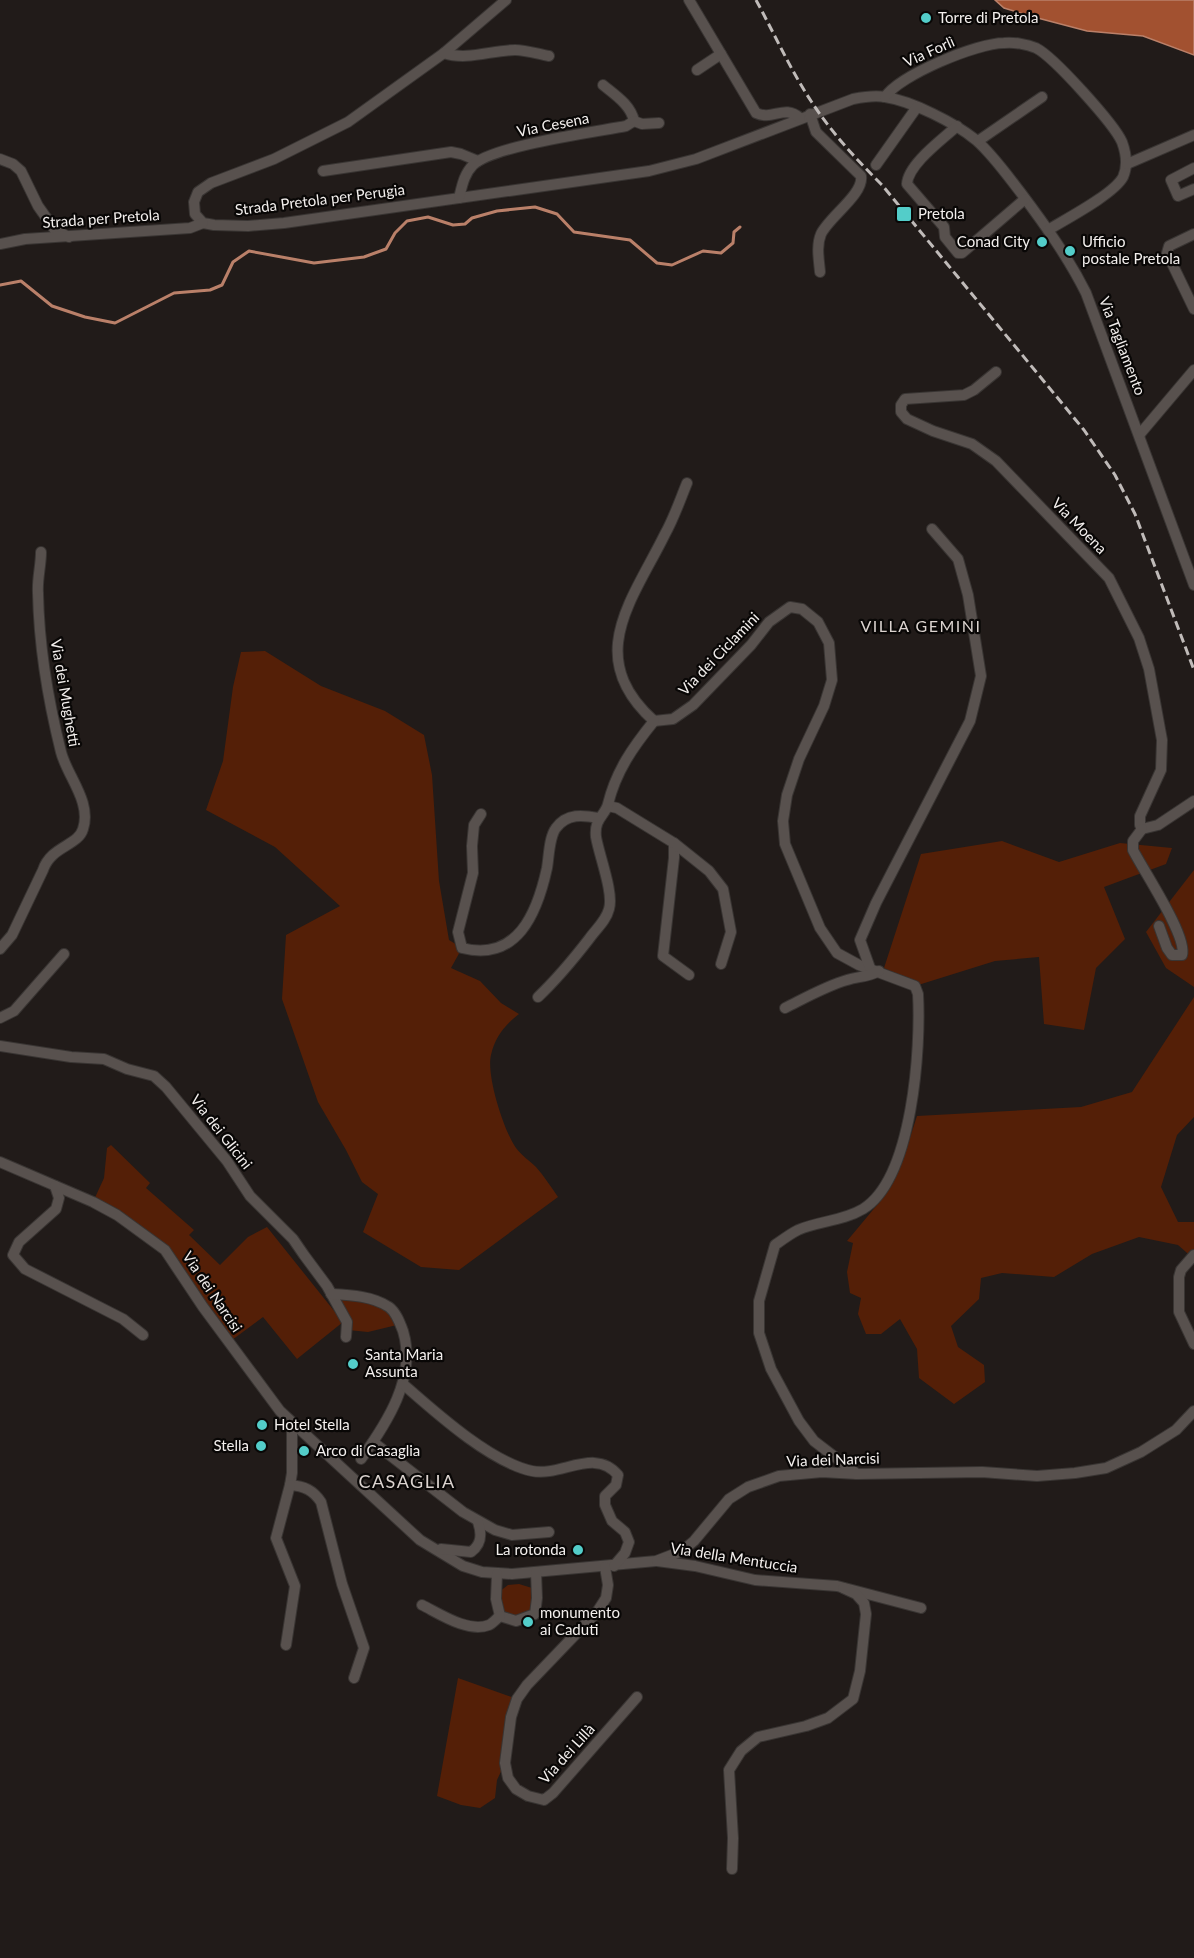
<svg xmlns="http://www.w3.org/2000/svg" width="1194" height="1958" viewBox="0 0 1194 1958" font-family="Lato,sans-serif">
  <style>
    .green { fill: #541f07 }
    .water { fill: #a25130; stroke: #ba8069; stroke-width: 1.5 }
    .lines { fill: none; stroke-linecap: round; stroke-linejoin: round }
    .stream { stroke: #ba8069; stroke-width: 3 }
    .minor-casing { stroke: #393533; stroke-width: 12 }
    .minor { stroke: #58514e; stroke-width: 10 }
    .rail { stroke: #c0bbb9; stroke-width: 3; stroke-dasharray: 9 4.5; stroke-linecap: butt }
    .poi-dot { fill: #53cdc9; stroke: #090706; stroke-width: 2 }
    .labels { text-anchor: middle; stroke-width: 4.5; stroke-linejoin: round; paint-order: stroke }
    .poi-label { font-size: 15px; fill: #f3efed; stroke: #090706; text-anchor: start }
    .street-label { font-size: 15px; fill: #f3efed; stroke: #090706 }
    .neighbourhood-label { font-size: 16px; letter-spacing: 1.5px; fill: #dbd3cf; stroke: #090706 }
    .quarter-label { font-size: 18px; letter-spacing: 1.5px; fill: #dbd3cf; stroke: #090706 }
  </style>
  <rect width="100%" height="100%" fill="#211b19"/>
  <g class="green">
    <path d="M 265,651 L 321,686 L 385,711 L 424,735 L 432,775 L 439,881 L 449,940 L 462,948 L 451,968 L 480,981 L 501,1003 L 519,1014 C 505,1025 495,1037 491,1055 C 486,1075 504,1131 516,1148 C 521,1155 530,1161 536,1167 C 544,1176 551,1187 558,1197 L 459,1270 L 421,1267 L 363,1232 L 378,1194 L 362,1182 L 346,1150 L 318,1102 L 282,999 L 286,935 L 340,906 L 275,847 L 206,810 L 223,761 L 233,687 L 241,652 Z"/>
    <polygon points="1002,841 1059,862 1120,843 1172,848 1166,864 1104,887 1125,939 1096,968 1084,1030 1044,1024 1039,957 995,961 915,986 884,968 921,854"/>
    <polygon points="1194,870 1194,987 1166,968 1146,932"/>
    <polygon points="1194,997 1194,1117 1177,1135 1161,1187 1178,1222 1194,1222 1194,1259 1178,1245 1139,1237 1092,1254 1054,1277 1002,1273 981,1278 979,1299 951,1326 958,1347 984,1365 985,1382 954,1404 919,1378 917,1349 900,1319 881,1334 866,1334 858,1314 861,1298 850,1293 847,1272 853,1243 847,1241 882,1199 903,1159 917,1116 1081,1107 1132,1092"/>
    <polygon points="111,1145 150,1183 146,1188 194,1230 189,1235 220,1265 248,1237 267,1227 343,1322 297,1359 263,1317 232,1340 166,1250 93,1202 104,1178 107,1148"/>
    <polygon points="331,1294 377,1300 401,1324 368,1332 348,1330"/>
    <polygon points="519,1584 532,1588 534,1601 531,1612 514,1617 502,1612 499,1592 508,1585"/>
    <polygon points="458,1678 517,1699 505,1763 497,1780 495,1798 480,1808 461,1805 437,1796"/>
  </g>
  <polygon class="water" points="995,0 1194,0 1194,55 1143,36 1087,31 1030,16 1004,8"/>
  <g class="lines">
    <polyline class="stream" points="0,285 21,281 52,306 85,317 115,323 174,293 210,290 222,285 233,262 249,251 314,263 364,257 386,249 395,233 407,221 428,217 453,225 465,224 472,218 497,211 535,207 557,214 574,232 630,240 657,263 672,265 703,251 721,253 733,243 734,232 740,227"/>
    <defs>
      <g id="minor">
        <path d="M 506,0 L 444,53 L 348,122 L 274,159 L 211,183 L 198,192 L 194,202 L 195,214 L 203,223 L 214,225 L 248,226 L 284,223 L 649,171 L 696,159 L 853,99 C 863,97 874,95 885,97 C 912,101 955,123 976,140 C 993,155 1007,175 1021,193 C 1045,225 1068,257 1086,293 L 1194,585"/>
        <path d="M 689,0 L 756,113 C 773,121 784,104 800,118"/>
        <path d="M 444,53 C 467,61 492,50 515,50 C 526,50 538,54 549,56"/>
        <polyline points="697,70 721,54"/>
        <path d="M 603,85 C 615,95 631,105 634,121"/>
        <path d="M 885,97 C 900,75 977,43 1004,43 C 1013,42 1027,44 1036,48 C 1054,57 1114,124 1122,142 C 1126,153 1128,166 1123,177 C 1114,194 1066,219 1048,230"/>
        <path d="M 810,114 L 816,132 L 861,176 C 864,194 829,217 821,234 C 816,246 819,260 820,272"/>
        <path d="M 957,126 C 943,139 908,164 907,184 L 944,227 L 945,237 L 958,253 L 962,253 L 1025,199"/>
        <polyline points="978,141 1042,97"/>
        <polyline points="0,159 13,164 21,171 38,206 55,230 69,237"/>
        <polyline points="1127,164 1194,135"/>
        <polyline points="876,165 917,107"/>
        <polyline points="1194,168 1171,180 1178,196 1194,189"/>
        <polyline points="323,171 451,152 461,154 478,161"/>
        <path d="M 459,198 C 462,186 464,174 473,165 C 492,146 595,132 626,126 L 634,121 L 642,124 L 659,123"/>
        <polyline points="1194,234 1169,246 1167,253 1194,309"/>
        <polyline points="0,244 25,239 190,228 203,223"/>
        <polyline points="996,372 974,390 964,395 905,399 901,405 901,412 907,419 933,431 972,444 996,461 1109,578 1139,638 1149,669 1162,740 1161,770 1140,816 1140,825 1142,829 1158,825 1194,801"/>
        <polyline points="1140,434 1194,370"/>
        <path d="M 687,483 C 680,500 674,518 665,534 C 632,601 583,657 654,721 L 673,719 L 693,705 L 751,645 L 769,622 L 790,607 L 802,609 L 818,622 L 829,643 L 832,680 L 824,706 L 799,759 L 787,795 L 783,821 L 785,844 L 820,928 L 837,953 L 859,965 L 915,986 L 918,994 C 921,1047 913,1178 863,1209 C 843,1221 819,1221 798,1230 C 790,1234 782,1240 775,1245 L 759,1301 L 759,1333 L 771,1369 L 799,1421 L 814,1441 L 857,1474"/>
        <polyline points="608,806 617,808 674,843 674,858 663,956 689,975"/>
        <path d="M 481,814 L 474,825 L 472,846 L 473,873 L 458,932 L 462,948 C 517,962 537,914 547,868 C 549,857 549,837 556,828 C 567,813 583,815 598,818"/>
        <path d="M 1142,829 L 1133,841 L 1133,850 C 1143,870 1188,937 1182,955 L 1172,955 L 1167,948 L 1159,926"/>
        <polyline points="674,843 709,871 723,889 731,932 721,964"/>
        <path d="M 0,949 L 12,935 L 43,870 C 51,846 78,846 83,829 C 92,802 67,776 61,752 C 48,700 39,647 38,593 C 37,579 41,566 41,552"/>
        <polyline points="870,968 860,940 876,903 970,721 981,676 968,595 958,559 932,529"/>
        <path d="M 538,997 C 558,978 572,961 589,939 C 596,929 606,921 609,909 C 614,893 599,855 596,837 C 594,818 605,816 608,804 C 616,771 633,747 654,721"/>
        <path d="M 785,1008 C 805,998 826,986 847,980 C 859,976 866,978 879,971"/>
        <polyline points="0,1018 14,1011 64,954"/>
        <polyline points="0,1046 71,1057 104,1059 127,1069 154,1076 166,1087 227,1161 250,1196 293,1239 304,1255 327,1286 347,1322 346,1337"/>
        <polyline points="0,1162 93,1202 117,1215 165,1250 203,1307 280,1411 420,1540 463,1566 482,1572 512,1574 656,1561 682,1551 694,1541 729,1499 748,1487 779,1476 822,1472 857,1474 982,1472 1037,1476 1075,1473 1106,1468 1141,1452 1176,1430 1194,1411"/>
        <polyline points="55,1186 59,1198 56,1209 19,1242 13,1255 25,1269 123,1319 143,1335"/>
        <polyline points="1194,1255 1181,1270 1179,1277 1179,1312 1194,1344"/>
        <path d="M 331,1294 C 351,1295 373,1296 389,1307 C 396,1312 400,1323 403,1331 C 417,1377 387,1423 361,1459"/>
        <path d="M 403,1384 C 435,1412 490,1462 532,1471 C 561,1477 595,1447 618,1475 L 616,1485 L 605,1496 L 605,1505 L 612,1521 L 625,1532 L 629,1542 L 625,1553 L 614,1566"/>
        <path d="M 292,1422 L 292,1473 L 290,1485 C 304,1486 313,1490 321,1502 L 342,1584 L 364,1648 L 354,1678"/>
        <polyline points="373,1442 463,1512 495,1530 512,1535 549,1532"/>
        <path d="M 441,1549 L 471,1552 C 482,1544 482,1534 478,1522"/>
        <polyline points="657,1561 695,1566 755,1580 837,1586 921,1608"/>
        <polyline points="605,1567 608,1585 606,1598 597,1612 527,1685 517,1699 511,1717 505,1763 508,1778 516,1789 528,1796 544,1800 553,1793 637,1697"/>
        <polyline points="497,1574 496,1599 500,1616 516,1621 535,1614 537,1598 536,1572"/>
        <path d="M 422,1605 C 440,1614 468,1633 489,1625 C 493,1623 497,1618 500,1616"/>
        <polyline points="286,1645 295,1586 276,1538 290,1485"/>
        <polyline points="732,1869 733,1838 729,1770 741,1751 758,1737 806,1726 828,1718 853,1699 860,1671 866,1614 864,1603 856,1594 843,1588"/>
      </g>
    </defs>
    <use href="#minor" class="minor-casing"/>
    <use href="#minor" class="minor"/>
    <path class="rail" d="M 756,0 C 774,33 790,69 811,101 C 831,132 856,159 882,185 L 1061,402 L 1084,430 L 1115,475 L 1135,514 L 1194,670"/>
  </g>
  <g class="poi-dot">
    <circle cx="926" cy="18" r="6"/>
    <rect x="896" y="206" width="16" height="16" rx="3"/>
    <circle cx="1042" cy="242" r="6"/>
    <circle cx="1070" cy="251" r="6"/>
    <circle cx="353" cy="1364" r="6"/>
    <circle cx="262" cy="1425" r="6"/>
    <circle cx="261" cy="1446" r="6"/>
    <circle cx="304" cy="1451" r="6"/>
    <circle cx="578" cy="1550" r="6"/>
    <circle cx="528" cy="1622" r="6"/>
  </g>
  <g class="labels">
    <g class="poi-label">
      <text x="938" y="23">Torre di Pretola</text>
      <text x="918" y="219">Pretola</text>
      <text x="1030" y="247" text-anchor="end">Conad City</text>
      <text x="1082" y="247">Ufficio<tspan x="1082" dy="17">postale Pretola</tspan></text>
      <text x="365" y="1360">Santa Maria<tspan x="365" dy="17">Assunta</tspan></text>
      <text x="274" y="1430">Hotel Stella</text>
      <text x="249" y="1451" text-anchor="end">Stella</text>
      <text x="316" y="1456">Arco di Casaglia</text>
      <text x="566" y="1555" text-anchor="end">La rotonda</text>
      <text x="540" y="1618">monumento<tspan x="540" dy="17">ai Caduti</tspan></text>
    </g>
    <g class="street-label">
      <text transform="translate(929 52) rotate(-24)" y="5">Via Forlì</text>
      <text transform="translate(553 125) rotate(-11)" y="5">Via Cesena</text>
      <text transform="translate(320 200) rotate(-7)" y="5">Strada Pretola per Perugia</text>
      <text transform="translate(101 219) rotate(-4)" y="5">Strada per Pretola</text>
      <text transform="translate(1122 346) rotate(69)" y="5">Via Tagliamento</text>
      <text transform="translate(1079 526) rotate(46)" y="5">Via Moena</text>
      <text transform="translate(719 654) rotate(-46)" y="5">Via dei Ciclamini</text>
      <text transform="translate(65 693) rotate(80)" y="5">Via dei Mughetti</text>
      <text transform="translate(221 1132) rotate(52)" y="5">Via dei Glicini</text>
      <text transform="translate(212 1292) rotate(56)" y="5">Via dei Narcisi</text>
      <text transform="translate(833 1460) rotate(-2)" y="5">Via dei Narcisi</text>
      <text transform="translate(734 1558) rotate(9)" y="5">Via della Mentuccia</text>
      <text transform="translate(567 1754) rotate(-48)" y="5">Via dei Lillà</text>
    </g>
    <g class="neighbourhood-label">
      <text x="921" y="632">VILLA GEMINI</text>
    </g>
    <g class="quarter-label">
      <text x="407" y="1488">CASAGLIA</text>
    </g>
  </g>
</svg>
